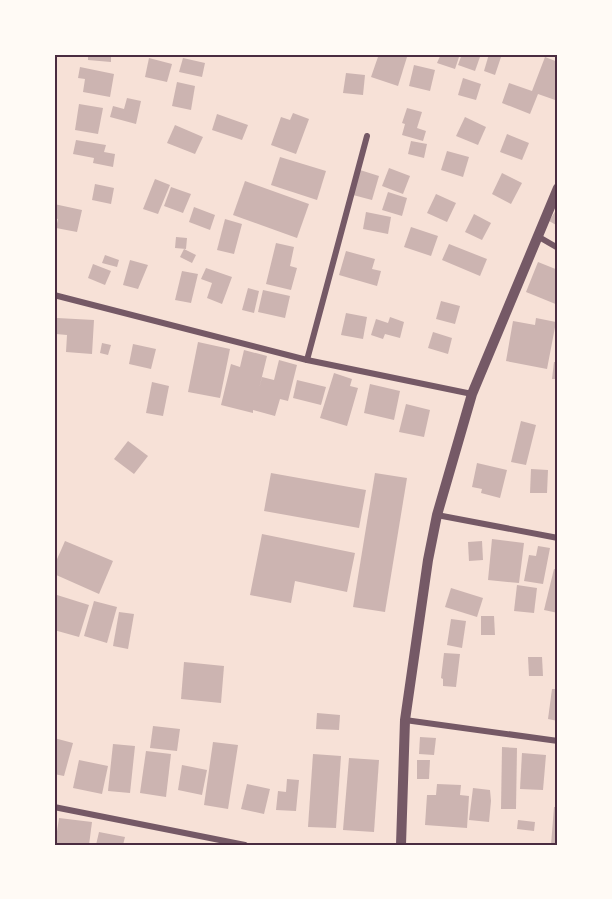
<svg xmlns="http://www.w3.org/2000/svg" width="612" height="899" viewBox="0 0 612 899" font-family="'Archivo Narrow',sans-serif">
  <style>
    .building { fill: #ccb4b1 }
    .lines { fill: none; stroke-linecap: round; stroke-linejoin: round }
    .minor { stroke: #755966; stroke-width: 6 }
    .tertiary { stroke: #755966; stroke-width: 10 }
    .neatline { fill: none; stroke: #4a2c40; stroke-width: 2 }
  </style>
  <rect width="100%" height="100%" fill="#f7e1d7"/>
  <g class="building">
    <polygon points="88,54 111,54 111,62 88,60"/>
    <polygon points="379,54 399,54 407,57 398,86 371,77"/>
    <polygon points="441,54 460,54 455,69 437,63"/>
    <polygon points="462,54 481,54 475,71 458,65"/>
    <polygon points="489,54 502,54 495,75 484,71"/>
    <polygon points="545,57 558,62 558,101 538,94 530,114 502,103 509,83 532,91"/>
    <polygon points="149,58 172,64 167,82 145,77"/>
    <polygon points="183,58 205,63 202,77 179,72"/>
    <polygon points="414,65 435,70 430,91 409,86"/>
    <polygon points="80,67 114,74 110,97 83,92 85,79 78,78"/>
    <polygon points="346,73 365,75 363,95 343,93"/>
    <polygon points="463,78 481,84 476,100 458,95"/>
    <polygon points="177,82 195,86 191,110 172,106"/>
    <polygon points="127,98 141,101 136,124 110,117 113,106 124,109"/>
    <polygon points="79,104 103,108 98,134 75,130"/>
    <polygon points="407,108 422,112 417,128 426,131 423,141 402,135 405,124 402,123"/>
    <polygon points="293,113 309,119 296,154 271,145 281,117 290,120"/>
    <polygon points="217,114 248,125 242,140 212,130"/>
    <polygon points="465,117 486,127 478,145 456,136"/>
    <polygon points="175,125 203,137 195,154 167,143"/>
    <polygon points="507,134 529,143 522,160 500,152"/>
    <polygon points="76,140 106,145 104,152 115,154 113,167 93,163 94,158 73,154"/>
    <polygon points="411,141 427,144 424,158 408,154"/>
    <polygon points="447,151 469,157 463,177 441,170"/>
    <polygon points="280,157 326,171 317,200 271,185"/>
    <polygon points="389,168 410,176 403,194 382,186"/>
    <polygon points="360,170 379,176 372,200 353,195"/>
    <polygon points="502,173 522,183 511,204 492,194"/>
    <polygon points="155,179 170,185 158,214 143,209"/>
    <polygon points="245,181 309,204 297,238 233,215"/>
    <polygon points="95,184 114,188 111,204 92,200"/>
    <polygon points="171,187 191,194 183,213 164,206"/>
    <polygon points="388,192 407,198 402,216 382,210"/>
    <polygon points="436,194 456,203 447,222 427,213"/>
    <polygon points="54,204 82,210 77,232 56,228 58,219 54,218"/>
    <polygon points="194,207 215,215 210,230 189,222"/>
    <polygon points="558,207 558,226 549,221"/>
    <polygon points="366,212 391,217 388,234 363,229"/>
    <polygon points="474,214 491,223 482,240 465,232"/>
    <polygon points="225,219 242,224 234,254 217,250"/>
    <polygon points="411,227 438,236 431,256 404,247"/>
    <polygon points="176,237 187,238 186,249 175,248"/>
    <polygon points="276,243 294,247 290,266 297,268 291,290 266,284"/>
    <polygon points="449,244 487,259 480,276 442,260"/>
    <polygon points="184,249 196,255 192,263 180,257"/>
    <polygon points="346,251 375,259 372,269 381,271 377,286 339,275"/>
    <polygon points="105,255 119,260 117,267 102,263"/>
    <polygon points="130,260 148,265 138,289 123,285"/>
    <polygon points="538,262 558,270 558,305 526,292"/>
    <polygon points="93,264 111,271 105,285 88,278"/>
    <polygon points="206,268 232,277 222,304 207,298 212,283 201,279"/>
    <polygon points="182,271 198,274 191,303 175,300"/>
    <polygon points="248,288 259,291 254,313 242,310"/>
    <polygon points="263,290 290,296 285,318 258,312"/>
    <polygon points="441,301 460,306 455,324 436,319"/>
    <polygon points="346,313 367,317 363,339 341,335"/>
    <polygon points="390,317 404,322 400,338 385,334 383,339 371,335 376,319 388,323"/>
    <polygon points="57,318 94,320 92,354 66,352 67,335 56,334"/>
    <polygon points="536,318 556,322 547,369 506,361 513,321 535,325"/>
    <polygon points="433,332 452,338 448,354 428,348"/>
    <polygon points="198,342 230,349 220,398 188,392"/>
    <polygon points="102,343 111,345 108,355 100,353"/>
    <polygon points="133,344 156,349 151,369 129,364"/>
    <polygon points="244,350 267,356 259,389 262,377 274,380 279,360 297,365 288,401 280,399 275,416 253,410 253,413 221,405 231,364 240,367"/>
    <polygon points="554,362 558,362 558,379 552,379"/>
    <polygon points="334,373 352,379 350,386 358,388 347,426 320,418"/>
    <polygon points="297,380 326,387 321,405 293,398"/>
    <polygon points="152,382 169,386 163,416 146,413"/>
    <polygon points="370,384 400,391 394,420 364,413"/>
    <polygon points="406,404 430,410 424,437 399,432"/>
    <polygon points="521,421 536,425 526,465 511,462"/>
    <polygon points="128,441 148,456 134,474 114,459"/>
    <polygon points="477,463 507,470 500,498 481,493 482,489 472,487"/>
    <polygon points="531,469 548,470 547,493 530,493"/>
    <polygon points="271,473 366,490 359,528 264,511"/>
    <polygon points="375,473 407,478 385,612 353,607"/>
    <polygon points="262,534 355,553 347,592 295,581 291,603 250,595"/>
    <polygon points="492,539 524,543 519,583 488,580"/>
    <polygon points="65,541 113,561 99,594 54,574 54,566"/>
    <polygon points="482,541 483,560 469,561 468,542"/>
    <polygon points="538,546 550,548 543,584 524,581 529,555 536,556"/>
    <polygon points="554,569 558,570 558,613 544,610"/>
    <polygon points="517,585 537,588 534,613 514,611"/>
    <polygon points="451,588 483,598 477,617 445,607"/>
    <polygon points="57,595 89,605 79,637 54,630 54,606"/>
    <polygon points="94,601 117,607 107,643 84,636"/>
    <polygon points="119,612 134,614 128,649 113,646"/>
    <polygon points="481,616 494,616 495,635 481,635"/>
    <polygon points="451,619 466,621 462,648 447,645"/>
    <polygon points="444,653 460,654 456,687 443,686 443,679 441,678"/>
    <polygon points="528,657 542,657 543,676 529,676"/>
    <polygon points="184,662 224,666 221,703 181,699"/>
    <polygon points="552,689 558,689 558,721 548,719"/>
    <polygon points="317,713 340,715 339,730 316,729"/>
    <polygon points="153,726 180,729 177,751 150,748"/>
    <polygon points="420,737 436,738 434,755 419,754"/>
    <polygon points="54,738 73,743 64,776 54,774"/>
    <polygon points="213,742 238,745 228,809 204,805"/>
    <polygon points="113,744 135,746 130,793 108,791"/>
    <polygon points="502,747 517,748 516,809 501,809"/>
    <polygon points="146,751 171,754 166,797 140,793"/>
    <polygon points="522,753 546,755 543,790 520,789"/>
    <polygon points="313,754 341,756 336,828 308,827"/>
    <polygon points="349,758 379,760 374,832 343,830"/>
    <polygon points="79,760 108,766 102,794 73,788"/>
    <polygon points="417,760 430,760 429,779 417,779"/>
    <polygon points="182,765 207,770 202,795 178,790"/>
    <polygon points="287,779 299,780 296,811 276,810 278,791 286,792"/>
    <polygon points="247,784 270,789 264,814 241,809"/>
    <polygon points="437,784 461,785 460,795 469,796 467,828 425,825 427,795 436,795"/>
    <polygon points="473,788 490,790 491,801 489,822 469,820"/>
    <polygon points="554,807 558,807 558,845 551,845"/>
    <polygon points="59,818 92,822 89,845 55,845"/>
    <polygon points="518,820 535,822 534,831 517,829"/>
    <polygon points="99,832 125,837 123,845 96,845"/>
  </g>
  <g class="lines">
    <g class="minor">
      <polyline points="539,237 558,248"/>
      <polyline points="54,295 307,360 472,394"/>
      <polyline points="307,360 367,136"/>
      <polyline points="437,515 558,538"/>
      <polyline points="405,720 558,741"/>
      <polyline points="54,807 245,845"/>
    </g>
    <polyline class="tertiary" points="401,845 405,720 428,560 437,515 472,394 558,188"/>
  </g>
  <rect width="612" height="899" fill="none" stroke="#fffaf5" stroke-width="111"/>
  <rect x="56" y="56" width="500" height="788" class="neatline"/>
</svg>
